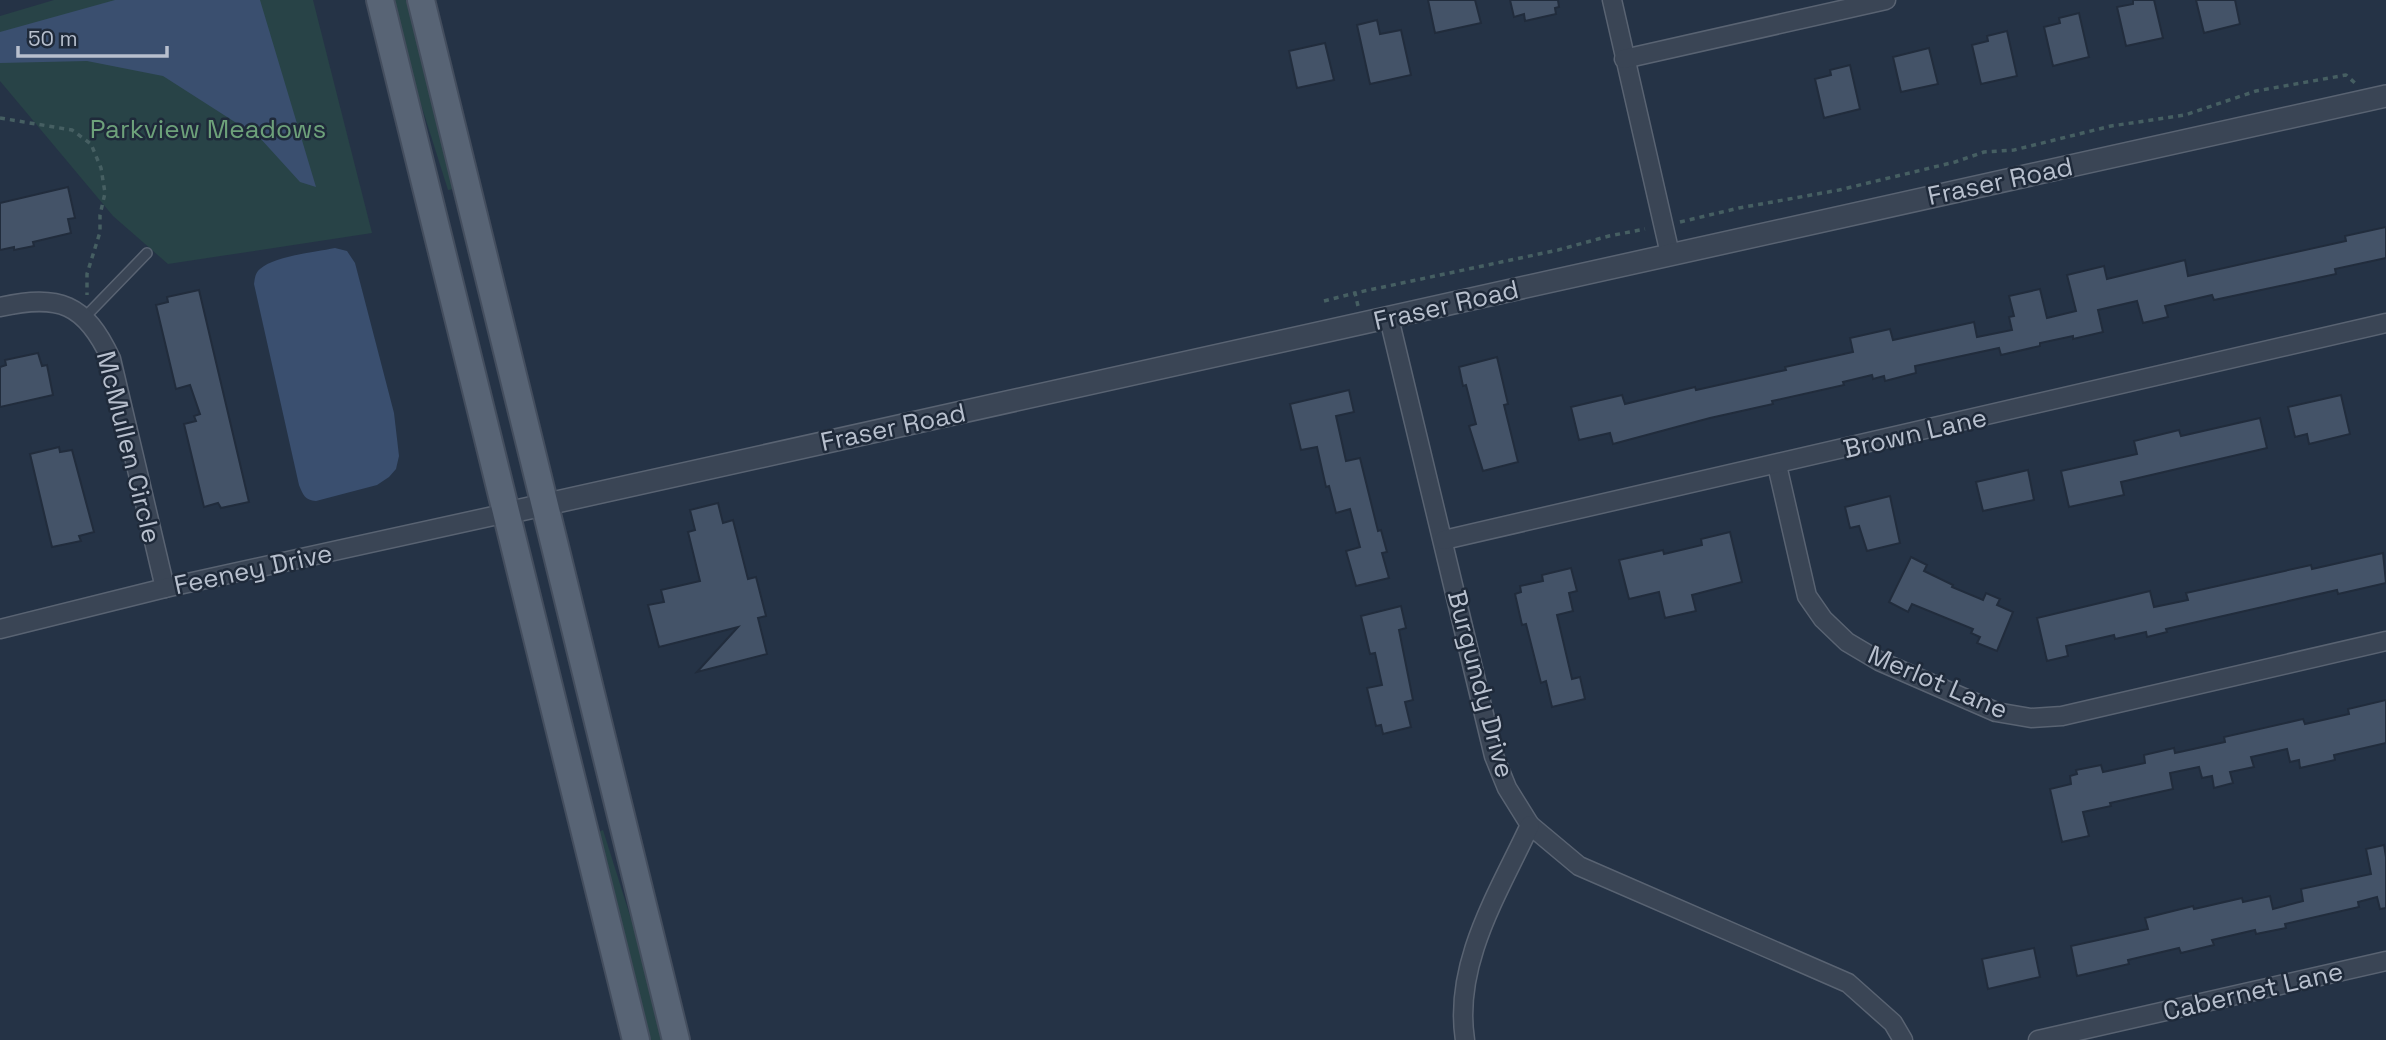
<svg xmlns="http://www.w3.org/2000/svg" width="2386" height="1040" viewBox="0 0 2386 1040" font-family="'Space Grotesk',sans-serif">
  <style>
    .green { fill: #284347 }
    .water { fill: #3a4f6f }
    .building { fill: #445368; stroke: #212c3c; stroke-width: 2 }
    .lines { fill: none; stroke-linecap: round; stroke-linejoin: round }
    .service-casing { stroke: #596372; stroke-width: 12 }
    .minor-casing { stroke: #596372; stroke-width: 21 }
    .tertiary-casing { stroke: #596372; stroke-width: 24 }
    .primary-casing { stroke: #444e5e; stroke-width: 30 }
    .path { stroke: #465f62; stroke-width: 3.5; stroke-dasharray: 5 5; stroke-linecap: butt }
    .service { stroke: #3a4555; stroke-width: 9 }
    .minor { stroke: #3a4555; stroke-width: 18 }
    .tertiary { stroke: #3a4555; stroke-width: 21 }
    .primary { stroke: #586475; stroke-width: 26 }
    .labels { text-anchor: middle; stroke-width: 5; stroke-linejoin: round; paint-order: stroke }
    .park-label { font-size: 26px; fill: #6da17a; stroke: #1f2a3a }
    .street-label { font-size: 26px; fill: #b8c0ce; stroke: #1f2a3a }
  </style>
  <rect width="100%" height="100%" fill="#253346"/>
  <g class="green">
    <polygon points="54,0 313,0 372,233 168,264 113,216 0,81 0,16"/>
    <polygon points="394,0 407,0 454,189 448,190 413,79"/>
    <polygon points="603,830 637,938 662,1040 650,1040 598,832"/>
  </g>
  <g class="water">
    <polygon points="115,0 260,0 316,187 300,182 260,138 163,76 87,61 0,63 0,32"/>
    <path d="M 335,248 L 347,251 L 355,263 L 394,413 L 399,456 L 396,469 L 389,477 L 377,485 L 316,501 C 305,500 303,495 299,485 L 254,284 C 255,278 255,273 260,269 C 274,256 316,252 335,248 Z"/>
  </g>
  <g class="building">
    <polygon points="1428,0 1475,0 1481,23 1435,33"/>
    <polygon points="1510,0 1558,0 1559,7 1555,8 1556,14 1525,21 1524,14 1514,17"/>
    <polygon points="2133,0 2154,0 2163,38 2126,46 2117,7 2133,4"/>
    <polygon points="2196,0 2235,0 2240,24 2204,33"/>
    <polygon points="2079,13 2089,57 2053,66 2044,27 2060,23 2059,18"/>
    <polygon points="1377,20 1380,34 1401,30 1411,75 1370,84 1357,25"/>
    <polygon points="2007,31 2017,76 1981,84 1972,45 1988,41 1987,36"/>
    <polygon points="1325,43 1334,80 1297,88 1289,51"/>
    <polygon points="1929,48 1938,84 1901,92 1893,57"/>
    <polygon points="1850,65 1860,109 1824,118 1815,79 1831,75 1830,70"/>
    <polygon points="68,187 75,218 68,219 71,233 33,242 34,246 14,250 14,247 0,250 0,203"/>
    <polygon points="2386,227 2386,258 2335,269 2336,274 2214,300 2212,295 2165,306 2168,317 2143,323 2137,301 2098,310 2103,332 2073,339 2073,336 2040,343 2040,346 2001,355 1999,348 1915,366 1916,373 1885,381 1884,376 1873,379 1872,375 1843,382 1844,385 1772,401 1773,404 1710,418 1613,444 1610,433 1579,440 1571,407 1622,395 1625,404 1695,387 1696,390 1786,370 1785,367 1853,352 1850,338 1890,329 1893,340 1974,322 1977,337 2012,330 2009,317 2014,316 2009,296 2040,289 2047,318 2076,311 2067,275 2104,266 2107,279 2185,260 2188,276 2346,241 2345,236"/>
    <polygon points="199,290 249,502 221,508 218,503 204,507 184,424 196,421 194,416 200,414 190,385 176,389 156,305 168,302 167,297"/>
    <polygon points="38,353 42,366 47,365 53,395 0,407 0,367 6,365 5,360"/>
    <polygon points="1497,357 1508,404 1504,405 1518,462 1483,471 1469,426 1476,424 1466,385 1463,386 1459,367"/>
    <polygon points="1349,390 1354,412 1336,416 1346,461 1360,458 1378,531 1381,530 1387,552 1382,553 1389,578 1356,586 1346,551 1360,547 1350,509 1336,513 1329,486 1326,487 1317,447 1301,450 1290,404"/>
    <polygon points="2341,395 2350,434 2309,444 2307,434 2295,437 2288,407"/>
    <polygon points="2260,418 2267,448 2121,482 2124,495 2069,507 2061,471 2137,454 2134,441 2179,430 2181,436"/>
    <polygon points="59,447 60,452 72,450 94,532 79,536 81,541 52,547 30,454"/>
    <polygon points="2028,470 2034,500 1983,511 1976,482"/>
    <polygon points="1890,496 1900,543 1867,551 1859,526 1850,528 1845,507"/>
    <polygon points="718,503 723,523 733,520 748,579 756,577 766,616 758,618 767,654 697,672 738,627 659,647 648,605 664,602 661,590 700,581 688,532 695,530 690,510"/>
    <polygon points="1730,532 1742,582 1692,595 1696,611 1665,618 1659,592 1629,599 1619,560 1663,550 1664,554 1702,545 1701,539"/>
    <polygon points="2383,553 2386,583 2338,594 2337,590 2245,611 2166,629 2167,632 2147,637 2146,632 2115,639 2114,635 2066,646 2068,656 2047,661 2037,618 2150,591 2154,607 2188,600 2186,593 2311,565 2312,569"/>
    <polygon points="1911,557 1927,565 1924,571 1953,585 1952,587 1983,600 1986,593 2000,599 1997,605 2013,612 1997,651 1977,643 1980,637 1971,633 1973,629 1912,604 1908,612 1889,602"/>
    <polygon points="1571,568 1577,591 1569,593 1573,611 1557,615 1572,679 1580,677 1585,699 1552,707 1546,681 1541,683 1526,624 1522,625 1515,594 1521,592 1520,586 1543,581 1542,575"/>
    <polygon points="1401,606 1406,628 1399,630 1413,700 1405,702 1411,727 1383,734 1381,725 1376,726 1367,688 1382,685 1375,653 1370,654 1361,616"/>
    <polygon points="2386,700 2386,743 2334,755 2335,760 2300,768 2299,760 2290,762 2287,749 2251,757 2254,767 2230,772 2233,783 2214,788 2212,776 2202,778 2199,767 2170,773 2173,789 2110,803 2111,806 2083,812 2089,836 2062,842 2050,789 2071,784 2070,776 2077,774 2076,770 2101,765 2103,772 2145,763 2144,755 2174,748 2175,753 2225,742 2224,737 2303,719 2305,724 2349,714 2348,709"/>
    <polygon points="2384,845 2386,857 2386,908 2380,909 2377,897 2358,902 2359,907 2285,924 2286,928 2256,934 2255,930 2212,940 2214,945 2181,953 2179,948 2128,960 2129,964 2077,976 2071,946 2148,929 2145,918 2193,906 2194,909 2242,898 2243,902 2270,896 2273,909 2303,901 2301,889 2371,874 2366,849"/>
    <polygon points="2034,948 2040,977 1988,989 1982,959"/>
  </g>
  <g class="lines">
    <defs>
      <polyline id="service" points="85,317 147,253"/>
      <g id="minor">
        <polyline points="1612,0 1670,254"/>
        <polyline points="1624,59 1886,0"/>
        <path d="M 0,307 C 59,294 85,303 111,359 L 165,588"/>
        <polyline points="1389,318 1494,756 1507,788 1530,825 1579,866 1848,983 1893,1023 1903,1040"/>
        <polyline points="1777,465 1807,596 1823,619 1847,642 1879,661 1996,712 2031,718 2062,716 2386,641"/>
        <polyline points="1444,540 2386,323"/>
        <polyline points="0,629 165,588 507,513"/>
        <path d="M 1465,1040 C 1453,963 1499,892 1530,825"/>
        <polyline points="2038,1040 2386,961"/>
      </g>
      <polyline id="tertiary" points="507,513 2386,96"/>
      <g id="primary">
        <polyline points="380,0 636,1040"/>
        <polyline points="421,0 676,1040"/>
      </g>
    </defs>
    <use href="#service" class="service-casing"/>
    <use href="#minor" class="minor-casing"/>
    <use href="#tertiary" class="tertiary-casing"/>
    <use href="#primary" class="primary-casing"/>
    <g class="path">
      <polyline points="0,118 72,130 91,144 101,168 105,193 100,215 100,232 87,274 87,295"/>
      <polyline points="1680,222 1739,208 1839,190 1955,162 1984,152 2014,150 2111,126 2185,115 2256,91 2346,75 2355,83"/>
      <polyline points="1324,301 1355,293"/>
      <polyline points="1358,306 1355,293 1558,250 1609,236 1645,229"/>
    </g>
    <use href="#service" class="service"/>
    <use href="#minor" class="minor"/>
    <use href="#tertiary" class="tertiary"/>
    <use href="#primary" class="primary"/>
  </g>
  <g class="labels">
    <g class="park-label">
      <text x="208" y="138">Parkview Meadows</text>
    </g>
    <g class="street-label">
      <text transform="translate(2000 181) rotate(-12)" y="9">Fraser Road</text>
      <text transform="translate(1446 305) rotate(-13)" y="9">Fraser Road</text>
      <text transform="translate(893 427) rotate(-12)" y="9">Fraser Road</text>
      <text transform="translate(1915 433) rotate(-13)" y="9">Brown Lane</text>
      <text transform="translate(129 447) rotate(76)" y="9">McMullen Circle</text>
      <text transform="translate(253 569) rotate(-12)" y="9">Feeney Drive</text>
      <text transform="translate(1938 682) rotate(23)" y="9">Merlot Lane</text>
      <text transform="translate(1481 684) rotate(75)" y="9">Burgundy Drive</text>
      <text transform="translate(2253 991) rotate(-13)" y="9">Cabernet Lane</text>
    </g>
  </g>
  <path d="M18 46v10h149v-10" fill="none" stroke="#b8c0ce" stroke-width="3.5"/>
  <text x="28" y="46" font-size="21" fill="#b8c0ce" stroke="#1f2a3a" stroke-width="5" paint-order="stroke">50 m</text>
</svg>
